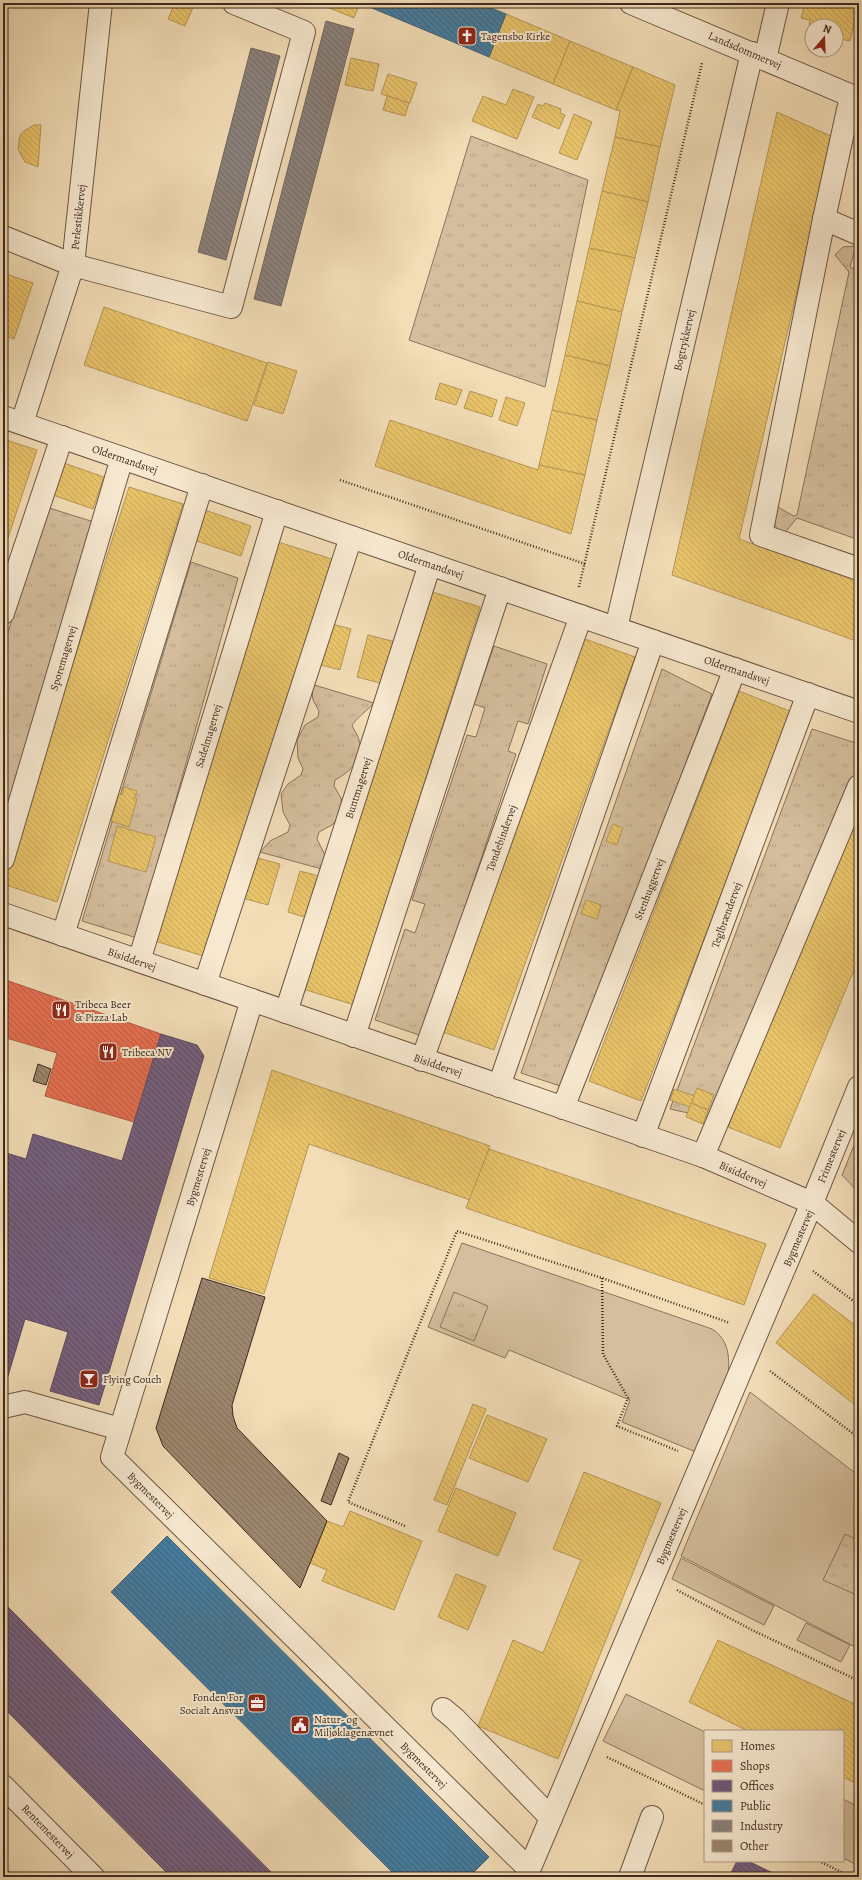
<svg xmlns="http://www.w3.org/2000/svg" width="862" height="1880" viewBox="0 0 862 1880" font-family="Alegreya,serif">
  <style>
    .green { fill: #d4be9d; stroke: #8a745e }
    .park { fill: url(#park-tufts); stroke: #8a745e }
    .homes { fill: url(#homes-back-hatch); stroke: #b69654 }
    .shops { fill: url(#shops-back-hatch); stroke: #b55a42 }
    .offices { fill: url(#offices-back-hatch); stroke: #5f4b5f }
    .public { fill: url(#public-back-hatch); stroke: #436277 }
    .industry { fill: url(#industry-back-hatch); stroke: #746760 }
    .building { fill: url(#building-back-hatch); stroke: #3f291f }
    .lines { fill: none; stroke-linecap: round; stroke-linejoin: round }
    .minor-casing { stroke: #6c5645; stroke-width: 24 }
    .path { stroke: #3f291f; stroke-width: 2.5; stroke-dasharray: 1 2; stroke-linecap: butt }
    .minor { stroke: #f7e9d0; stroke-width: 22 }
    .labels { text-anchor: middle; stroke-width: 4; stroke-linejoin: round; paint-order: stroke }
    .poi-label { font-size: 11px; fill: #3f291f; stroke: #f7e9d0; text-anchor: start }
    .street-label { font-size: 11px; fill: #3f291f; stroke: #f7e9d0 }
  </style>
  <defs>
    <pattern id="park-tufts" width="24" height="20" patternUnits="userSpaceOnUse"><rect width="24" height="20" fill="#d4be9d"/><path d="M3 7l-1-3M5 7V3M7 7l1-3M15 17l-1-3M17 17v-4M19 17l1-3" fill="none" stroke="#b7a387"/></pattern>
    <pattern id="homes-back-hatch" width="6" height="6" patternUnits="userSpaceOnUse"><rect width="6" height="6" fill="#e9c46a"/><path d="M-1 5l2 2M0 0l6 6M5-1l2 2" fill="none" stroke="#c9a85b"/></pattern>
    <pattern id="shops-back-hatch" width="6" height="6" patternUnits="userSpaceOnUse"><rect width="6" height="6" fill="#e76f51"/><path d="M-1 5l2 2M0 0l6 6M5-1l2 2" fill="none" stroke="#bd5b43"/></pattern>
    <pattern id="offices-back-hatch" width="6" height="6" patternUnits="userSpaceOnUse"><rect width="6" height="6" fill="#6d597a"/><path d="M-1 5l2 2M0 0l6 6M5-1l2 2" fill="none" stroke="#83728a"/></pattern>
    <pattern id="public-back-hatch" width="6" height="6" patternUnits="userSpaceOnUse"><rect width="6" height="6" fill="#457b9d"/><path d="M-1 5l2 2M0 0l6 6M5-1l2 2" fill="none" stroke="#3b657f"/></pattern>
    <pattern id="industry-back-hatch" width="6" height="6" patternUnits="userSpaceOnUse"><rect width="6" height="6" fill="#8a817c"/><path d="M-1 5l2 2M0 0l6 6M5-1l2 2" fill="none" stroke="#726a65"/></pattern>
    <pattern id="building-back-hatch" width="6" height="6" patternUnits="userSpaceOnUse"><rect width="6" height="6" fill="#9c876e"/><path d="M-1 5l2 2M0 0l6 6M5-1l2 2" fill="none" stroke="#816e5a"/></pattern>
  </defs>
  <rect width="100%" height="100%" fill="#f2ddb7"/>
  <filter id="stains"><feTurbulence type="fractalNoise" baseFrequency=".005" numOctaves="4"/><feColorMatrix values="0 0 0 0 .2 0 0 0 0 .09 0 0 0 0 .02 0 0 0 .5 -.17"/></filter>
  <radialGradient id="worn" r=".72"><stop offset=".6" stop-color="#630" stop-opacity="0"/><stop offset="1" stop-color="#630" stop-opacity=".3"/></radialGradient>
  <g class="green">
    <path d="M 462,1243 L 712,1329 C 750,1352 713,1423 701,1454 L 622,1422 L 630,1400 L 509,1350 L 505,1358 L 428,1327 Z"/>
    <polygon points="750,1392 859,1476 859,1649 681,1556"/>
    <polygon points="681,1558 774,1606 764,1625 672,1579"/>
    <polygon points="806,1623 850,1645 841,1662 797,1640"/>
    <polygon points="626,1694 705,1732 705,1791 603,1741"/>
    <polygon points="843,1799 859,1807 859,1866 843,1858"/>
  </g>
  <g class="park">
    <polygon points="471,136 588,180 545,387 409,340"/>
    <polygon points="856,246 850,267 859,271 859,540 797,518 783,535 773,523 774,505 794,516 797,515 849,272 835,255 843,247"/>
    <polygon points="46,507 94,522 3,827 3,649"/>
    <polygon points="191,562 238,578 137,938 82,921"/>
    <polygon points="494,646 547,664 528,724 518,721 508,751 516,754 422,1036 375,1020 405,929 415,933 425,904 412,900 467,735 476,737 485,708 474,704"/>
    <polygon points="662,669 712,694 563,1087 521,1073"/>
    <path d="M 311,684 L 374,703 C 369,709 353,721 352,726 C 354,730 358,735 359,740 C 365,758 350,772 335,780 L 334,786 L 341,798 L 342,813 L 332,825 L 319,832 L 317,839 L 326,857 L 329,871 L 260,852 L 270,841 L 288,832 L 290,825 L 283,812 L 281,794 L 288,784 L 301,775 L 303,769 L 298,758 L 297,740 L 305,725 L 318,717 L 319,711 L 313,700 Z"/>
    <polygon points="812,729 859,744 859,766 711,1118 670,1109"/>
    <polygon points="859,1133 859,1193 842,1175"/>
    <polygon points="454,1292 488,1306 474,1341 440,1327"/>
    <polygon points="845,1534 859,1541 859,1596 823,1580"/>
  </g>
  <g class="homes">
    <polygon points="175,3 184,3 193,7 185,26 168,19"/>
    <polygon points="317,3 360,3 354,18"/>
    <polygon points="805,3 859,3 850,41 836,38 836,26 809,25 810,20 801,18"/>
    <polygon points="506,14 570,41 553,84 489,57"/>
    <polygon points="570,41 633,67 616,110 553,84"/>
    <polygon points="351,58 379,64 373,91 345,85"/>
    <polygon points="633,67 675,85 660,147 615,137 620,111 616,110"/>
    <polygon points="388,74 417,83 410,103 381,94"/>
    <polygon points="513,89 534,97 517,139 472,121 483,96 506,105"/>
    <polygon points="387,96 409,103 405,116 383,110"/>
    <polygon points="545,103 561,109 560,113 565,115 559,129 532,117 538,104 543,106"/>
    <polygon points="777,112 833,137 739,539 859,582 859,642 672,575"/>
    <polygon points="574,114 592,122 577,160 559,153"/>
    <polygon points="34,125 41,125 38,167 25,162 18,149 20,135 24,131"/>
    <polygon points="615,137 660,147 648,202 602,191"/>
    <polygon points="602,191 648,202 635,258 589,248"/>
    <polygon points="589,248 635,258 622,312 577,301"/>
    <polygon points="3,273 33,283 14,339 3,335"/>
    <polygon points="577,301 622,312 610,366 565,355"/>
    <polygon points="104,307 267,363 247,421 84,365"/>
    <polygon points="565,355 610,366 597,420 552,410"/>
    <polygon points="268,362 297,371 283,414 254,405"/>
    <polygon points="440,383 462,390 456,405 435,399"/>
    <polygon points="470,391 497,400 492,417 464,408"/>
    <polygon points="506,397 525,403 517,426 499,420"/>
    <polygon points="552,410 597,420 585,475 539,465"/>
    <polygon points="390,420 538,470 539,465 585,475 571,534 375,466"/>
    <polygon points="3,439 37,450 3,553"/>
    <polygon points="61,462 104,477 93,509 50,494"/>
    <polygon points="129,487 183,504 57,902 3,884"/>
    <polygon points="205,510 251,526 241,556 194,540"/>
    <polygon points="278,542 332,559 206,957 152,940"/>
    <polygon points="426,590 480,607 354,1005 300,988"/>
    <polygon points="324,622 351,629 340,670 314,663"/>
    <polygon points="368,635 396,642 384,684 357,677"/>
    <polygon points="582,638 635,657 494,1050 440,1031"/>
    <polygon points="739,691 792,712 641,1101 589,1081"/>
    <polygon points="124,787 137,791 134,798 137,799 129,827 111,821 119,794 122,795"/>
    <polygon points="859,810 859,958 780,1148 728,1127"/>
    <polygon points="613,824 623,828 617,845 606,841"/>
    <polygon points="117,826 156,837 146,872 108,861"/>
    <polygon points="254,857 280,864 268,905 242,898"/>
    <polygon points="300,871 326,878 314,920 288,912"/>
    <polygon points="586,900 601,905 597,919 581,914"/>
    <polygon points="272,1070 490,1146 470,1200 309,1144 264,1294 209,1278"/>
    <polygon points="697,1088 714,1095 708,1110 691,1103"/>
    <polygon points="674,1089 694,1096 690,1107 670,1100"/>
    <polygon points="691,1103 708,1110 703,1124 686,1117"/>
    <polygon points="489,1149 766,1244 744,1305 466,1208"/>
    <polygon points="814,1294 859,1328 859,1408 776,1343"/>
    <polygon points="473,1404 486,1409 447,1505 434,1500"/>
    <polygon points="487,1415 547,1439 528,1482 469,1458"/>
    <polygon points="584,1472 661,1503 558,1759 478,1726 513,1640 543,1653 581,1560 553,1549"/>
    <polygon points="456,1488 516,1513 498,1556 438,1531"/>
    <polygon points="350,1511 422,1541 394,1610 322,1581 327,1570 310,1563 327,1521 343,1527"/>
    <polygon points="456,1574 486,1586 468,1630 438,1617"/>
    <polygon points="718,1640 859,1706 859,1785 843,1777 843,1731 748,1731 689,1702"/>
    <polygon points="3,1865 15,1877 3,1877"/>
  </g>
  <polygon class="shops" points="3,979 161,1034 134,1122 45,1096 57,1053 3,1037"/>
  <g class="offices">
    <polygon points="161,1034 197,1045 204,1056 99,1405 50,1391 68,1332 25,1319 8,1376 3,1375 3,1152 26,1159 33,1134 122,1161"/>
    <polygon points="3,1602 276,1877 171,1877 3,1707"/>
    <polygon points="737,1861 748,1861 781,1877 729,1877"/>
  </g>
  <g class="public">
    <polygon points="360,3 479,3 506,14 489,57"/>
    <polygon points="167,1536 489,1857 469,1877 397,1877 111,1592"/>
  </g>
  <g class="industry">
    <polygon points="326,21 354,29 281,306 254,299"/>
    <polygon points="251,48 280,56 226,260 198,252"/>
  </g>
  <g class="building">
    <polygon points="38,1064 51,1069 46,1085 33,1081"/>
    <polygon points="202,1278 265,1297 232,1405 233,1416 237,1428 327,1521 300,1588 163,1446 156,1428"/>
    <polygon points="339,1453 349,1458 331,1505 321,1501"/>
  </g>
  <g class="lines">
    <defs>
      <g id="minor">
        <polyline points="631,3 859,99"/>
        <polyline points="765,59 778,3"/>
        <polyline points="851,96 824,219 761,535 859,569"/>
        <polyline points="824,219 859,234"/>
        <polyline points="3,237 73,265 231,307 304,32 234,3"/>
        <polyline points="3,417 859,712"/>
        <polyline points="22,423 73,265 101,3"/>
        <polyline points="3,613 62,437"/>
        <polyline points="616,628 752,53"/>
        <polyline points="3,859 122,458"/>
        <polyline points="3,914 703,1156 812,1203 859,1242"/>
        <polyline points="63,935 202,485"/>
        <polyline points="139,961 277,511"/>
        <polyline points="205,984 351,537"/>
        <polyline points="252,1000 112,1457 529,1869"/>
        <polyline points="286,1012 430,564"/>
        <polyline points="354,1036 500,588"/>
        <polyline points="422,1060 581,616"/>
        <polyline points="499,1086 653,641"/>
        <polyline points="563,1108 735,669"/>
        <polyline points="643,1136 808,694"/>
        <polyline points="703,1156 859,786"/>
        <polyline points="3,1407 25,1402 120,1429"/>
        <polyline points="443,1709 455,1719 551,1818"/>
        <polyline points="3,1786 93,1877"/>
        <polyline points="526,1877 812,1203 859,1087"/>
        <polyline points="630,1877 652,1817"/>
      </g>
    </defs>
    <use href="#minor" class="minor-casing"/>
    <g class="path">
      <polyline points="340,480 585,564"/>
      <polyline points="579,587 702,63"/>
      <polyline points="813,1271 859,1305"/>
      <polyline points="602,1278 603,1354 628,1398 617,1426 678,1451"/>
      <polyline points="770,1371 859,1438"/>
      <polyline points="405,1526 348,1502 457,1231 602,1278 730,1323"/>
      <polyline points="677,1590 752,1630 859,1681"/>
      <polyline points="607,1757 705,1805"/>
      <polyline points="819,1861 851,1877"/>
    </g>
    <use href="#minor" class="minor"/>
  </g>
  <defs>
    <symbol id="church-square" viewBox="-11 -11 22 22"><rect x="-9" y="-9" width="18" height="18" rx="4" fill="#8f2418" stroke="#f7e9d0"/><path d="M-1.2-6h2.4v3.5h3.3v2.4h-3.3V6h-2.4V-.1h-3.3v-2.4h3.3Z" fill="#fff"/></symbol>
    <symbol id="restaurant-square" viewBox="-11 -11 22 22"><rect x="-9" y="-9" width="18" height="18" rx="4" fill="#8f2418" stroke="#f7e9d0"/><path d="M-5-6h1v4h1v-4h1v4h1v-4h1v5L-1.5 .5V6h-2V.5L-5-1ZM5-6V6H3V1.5H1.5Q1.5-4 5-6Z" fill="#fff"/></symbol>
    <symbol id="bar-square" viewBox="-11 -11 22 22"><rect x="-9" y="-9" width="18" height="18" rx="4" fill="#8f2418" stroke="#f7e9d0"/><path d="M-6-5H6L.8 .8V4.5H3.5V6h-7V4.5H-.8V.8Z" fill="#fff"/></symbol>
    <symbol id="office-square" viewBox="-11 -11 22 22"><rect x="-9" y="-9" width="18" height="18" rx="4" fill="#8f2418" stroke="#f7e9d0"/><path d="M-6-3h4V-5.5h4V-3h4V5H-6ZM-1-4.5V-3h2v-1.5ZM-6 0V1H6V0Z" fill="#fff"/></symbol>
    <symbol id="civic-square" viewBox="-11 -11 22 22"><rect x="-9" y="-9" width="18" height="18" rx="4" fill="#8f2418" stroke="#f7e9d0"/><path d="M-.6-6.5H3V-4.5H.6V-3L4-1V1h2V6H-6V1h2V-1L-.6-3ZM-1.2 2.5V6h2.4V2.5Z" fill="#fff"/></symbol>
  </defs>
  <g fill-rule="evenodd">
    <use href="#church-square" x="456" y="25" width="22" height="22"/>
    <use href="#restaurant-square" x="50" y="999" width="22" height="22"/>
    <use href="#restaurant-square" x="97" y="1041" width="22" height="22"/>
    <use href="#bar-square" x="78" y="1368" width="22" height="22"/>
    <use href="#office-square" x="246" y="1692" width="22" height="22"/>
    <use href="#civic-square" x="289" y="1714" width="22" height="22"/>
  </g>
  <g class="labels">
    <g class="poi-label">
      <text x="481" y="40">Tagensbo Kirke</text>
      <text x="75" y="1008">Tribeca Beer<tspan x="75" dy="13">&amp; Pizza Lab</tspan></text>
      <text x="122" y="1056">Tribeca NV</text>
      <text x="103" y="1383">Flying Couch</text>
      <text x="243" y="1701" text-anchor="end">Fonden For<tspan x="243" dy="13">Socialt Ansvar</tspan></text>
      <text x="314" y="1723">Natur- og<tspan x="314" dy="13">Miljøklagenævnet</tspan></text>
    </g>
    <g class="street-label">
      <text transform="translate(745 50) rotate(23)" y="4">Landsdommervej</text>
      <text transform="translate(78 217) rotate(-84)" y="4">Perlestikkervej</text>
      <text transform="translate(684 340) rotate(-77)" y="4">Bogtrykkervej</text>
      <text transform="translate(125 459) rotate(19)" y="4">Oldermandsvej</text>
      <text transform="translate(431 564) rotate(19)" y="4">Oldermandsvej</text>
      <text transform="translate(63 658) rotate(-73)" y="4">Sporemagervej</text>
      <text transform="translate(737 670) rotate(19)" y="4">Oldermandsvej</text>
      <text transform="translate(208 736) rotate(-73)" y="4">Sadelmagervej</text>
      <text transform="translate(358 788) rotate(-72)" y="4">Buntmagervej</text>
      <text transform="translate(501 838) rotate(-70)" y="4">Tøndebindervej</text>
      <text transform="translate(649 889) rotate(-69)" y="4">Stenhuggervej</text>
      <text transform="translate(726 915) rotate(-70)" y="4">Teglbrændervej</text>
      <text transform="translate(132 959) rotate(19)" y="4">Bisiddervej</text>
      <text transform="translate(438 1065) rotate(19)" y="4">Bisiddervej</text>
      <text transform="translate(831 1156) rotate(-68)" y="4">Frimestervej</text>
      <text transform="translate(743 1174) rotate(23)" y="4">Bisiddervej</text>
      <text transform="translate(198 1177) rotate(-73)" y="4">Bygmestervej</text>
      <text transform="translate(798 1238) rotate(-67)" y="4">Bygmestervej</text>
      <text transform="translate(151 1495) rotate(45)" y="4">Bygmestervej</text>
      <text transform="translate(671 1536) rotate(-67)" y="4">Bygmestervej</text>
      <text transform="translate(424 1765) rotate(45)" y="4">Bygmestervej</text>
      <text transform="translate(48 1831) rotate(46)" y="4">Rentemestervej</text>
    </g>
  </g>
  <rect width="862" height="1880" fill="none" stroke="#f2ddb7" stroke-width="16"/>
  <rect x="4" y="4" width="854" height="1872" fill="none" stroke="#3f291f" stroke-width="2"/>
  <rect x="8" y="8" width="846" height="1864" fill="none" stroke="#3f291f"/>
  <rect x="704" y="1730" width="140" height="132" fill="#f7e9d0" stroke="#ad9c89"/>
  <rect x="712" y="1740" width="20" height="12" fill="#e9c46a" stroke="#ad9c89"/>
  <text x="740" y="1750" font-size="12" fill="#3f291f">Homes</text>
  <rect x="712" y="1760" width="20" height="12" fill="#e76f51" stroke="#ad9c89"/>
  <text x="740" y="1770" font-size="12" fill="#3f291f">Shops</text>
  <rect x="712" y="1780" width="20" height="12" fill="#6d597a" stroke="#ad9c89"/>
  <text x="740" y="1790" font-size="12" fill="#3f291f">Offices</text>
  <rect x="712" y="1800" width="20" height="12" fill="#457b9d" stroke="#ad9c89"/>
  <text x="740" y="1810" font-size="12" fill="#3f291f">Public</text>
  <rect x="712" y="1820" width="20" height="12" fill="#8a817c" stroke="#ad9c89"/>
  <text x="740" y="1830" font-size="12" fill="#3f291f">Industry</text>
  <rect x="712" y="1840" width="20" height="12" fill="#9c876e" stroke="#ad9c89"/>
  <text x="740" y="1850" font-size="12" fill="#3f291f">Other</text>
  <g transform="translate(824 38) rotate(19)"><circle r="19" fill="#f7e9d0" stroke="#ad9c89"/>
  <path d="M0-3L7 15L0 10L-7 15Z" fill="#8f2418"/>
  <text y="-6" font-size="11" font-weight="bold" text-anchor="middle" fill="#3f291f">N</text>
  </g>
  <rect width="100%" height="100%" filter="url(#stains)"/>
  <rect width="100%" height="100%" fill="url(#worn)"/>
</svg>
